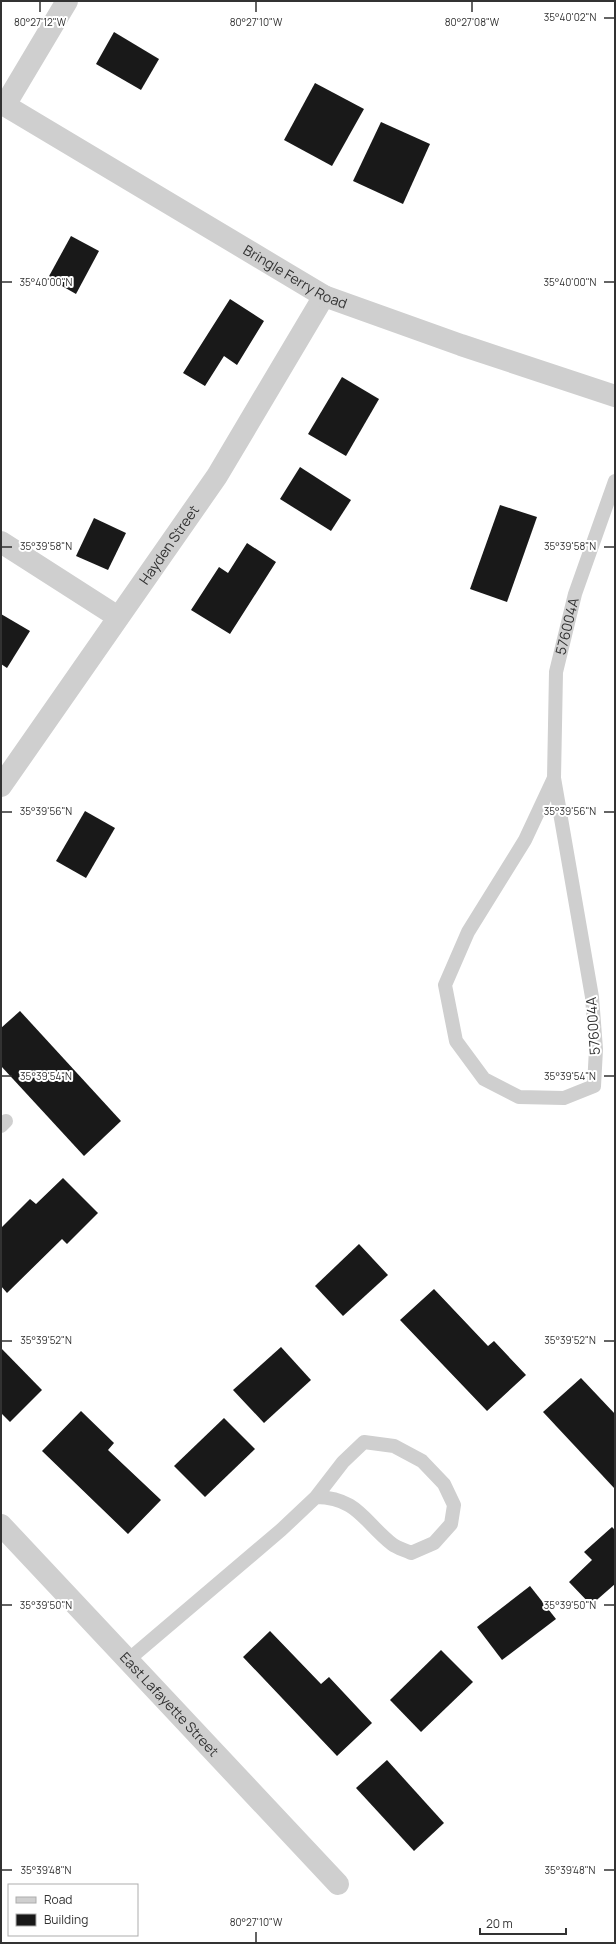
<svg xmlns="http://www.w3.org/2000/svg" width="616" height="1944" viewBox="0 0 616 1944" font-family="Manrope,sans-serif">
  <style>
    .building { fill: #191919 }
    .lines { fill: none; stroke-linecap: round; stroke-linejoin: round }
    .service { stroke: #cfcfcf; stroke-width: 14 }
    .minor { stroke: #cfcfcf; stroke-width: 22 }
    .tertiary { stroke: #cfcfcf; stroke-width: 22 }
    .ticks { fill: none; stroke: #323232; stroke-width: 1.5 }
    .labels { text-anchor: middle; stroke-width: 4; stroke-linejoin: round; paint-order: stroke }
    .street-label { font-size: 14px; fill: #323232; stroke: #fff }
    .ticks-label { font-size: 10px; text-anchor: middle; fill: #323232; stroke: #fff; stroke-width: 4; stroke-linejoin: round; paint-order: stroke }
  </style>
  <rect width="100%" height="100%" fill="#fff"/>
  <g class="building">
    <polygon points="114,32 159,59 141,90 96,64"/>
    <polygon points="315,83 364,109 332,166 284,140"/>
    <polygon points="381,122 430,144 403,204 353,181"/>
    <polygon points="71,236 99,251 76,294 48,278"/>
    <polygon points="230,299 264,321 237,365 224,356 205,386 183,373"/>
    <polygon points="342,377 379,399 346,456 308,434"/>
    <polygon points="300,467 351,500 331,531 280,499"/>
    <polygon points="500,505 537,517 507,602 470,589"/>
    <polygon points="94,518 126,533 108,570 76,556"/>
    <polygon points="247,543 276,562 230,634 191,610 219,567 228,573"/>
    <polygon points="1,614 30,631 7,668 1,664"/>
    <polygon points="85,811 115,828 86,878 56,861"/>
    <polygon points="20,1011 121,1121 84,1156 1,1066 1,1028"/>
    <polygon points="63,1178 98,1213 67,1244 62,1239 7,1293 1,1286 1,1228 30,1199 36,1204"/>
    <polygon points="359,1244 388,1275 343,1316 315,1286"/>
    <polygon points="434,1289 488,1346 494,1341 526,1375 487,1411 400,1320"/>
    <polygon points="281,1347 311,1380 264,1423 233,1390"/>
    <polygon points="1,1348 42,1390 10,1422 1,1413"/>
    <polygon points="581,1378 615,1414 615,1489 543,1412"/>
    <polygon points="81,1411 114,1443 108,1450 161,1500 128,1534 42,1451"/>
    <polygon points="224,1418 255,1449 205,1497 174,1466"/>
    <polygon points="612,1527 615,1530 615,1584 591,1605 569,1582 592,1560 584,1552"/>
    <polygon points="530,1586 556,1619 502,1660 477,1627"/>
    <polygon points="270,1631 321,1684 329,1677 372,1723 337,1756 243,1657"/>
    <polygon points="441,1650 473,1682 421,1732 390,1700"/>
    <polygon points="387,1760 444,1823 414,1851 356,1788"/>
  </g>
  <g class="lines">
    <g class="service">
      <path id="s1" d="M 554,778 L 525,840 L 468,932 L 445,985 L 456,1041 L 484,1079 L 519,1097 L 564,1098 L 594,1086 L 596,1049 L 592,997 L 554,778 L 556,672 L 575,594 L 615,481"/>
      <polyline points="1,1126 6,1121"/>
      <path d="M 128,1660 L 281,1530 L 316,1497 C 358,1498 363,1521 392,1544 C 397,1548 405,1550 411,1553 L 434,1543 L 451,1524 L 454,1505 L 444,1484 L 422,1461 L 394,1446 L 364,1442 L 343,1462 L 316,1497"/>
    </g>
    <g class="minor">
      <polyline points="5,105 67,1"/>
      <polyline points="1,542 118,617"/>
      <path id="s2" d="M 1,786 L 217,476 L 324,296"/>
      <path id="s3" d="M 1,1525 L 338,1884"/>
    </g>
    <path class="tertiary" id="s4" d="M 1,103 L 324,296 L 461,345 L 615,396"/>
  </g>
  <path class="ticks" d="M 40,2 L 40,12M 256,2 L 256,12M 472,2 L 472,12M 604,18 L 614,18M 2,282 L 12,282M 604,282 L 614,282M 2,547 L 12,547M 604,547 L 614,547M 2,812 L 12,812M 604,812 L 614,812M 2,1076 L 12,1076M 604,1076 L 614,1076M 2,1341 L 12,1341M 604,1341 L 614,1341M 2,1605 L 12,1605M 604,1605 L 614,1605M 2,1870 L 12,1870M 604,1870 L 614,1870M 256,1932 L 256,1942"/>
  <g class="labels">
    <g class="street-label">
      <text dy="5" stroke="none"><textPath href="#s4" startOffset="342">Bringle Ferry Road</textPath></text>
      <text dy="5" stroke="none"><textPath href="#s2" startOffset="294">Hayden Street</textPath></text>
      <text dy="5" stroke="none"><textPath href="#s1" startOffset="920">576004A</textPath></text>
      <text transform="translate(593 1026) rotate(-94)" y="5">576004A</text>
      <text dy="5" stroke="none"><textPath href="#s3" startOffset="246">East Lafayette Street</textPath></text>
    </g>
  </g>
  <g class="ticks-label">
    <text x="570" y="21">35°40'02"N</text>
    <text x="40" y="26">80°27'12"W</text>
    <text x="256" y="26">80°27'10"W</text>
    <text x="472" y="26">80°27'08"W</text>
    <text x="46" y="286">35°40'00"N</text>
    <text x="570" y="286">35°40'00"N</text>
    <text x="46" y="550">35°39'58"N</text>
    <text x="570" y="550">35°39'58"N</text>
    <text x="46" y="815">35°39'56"N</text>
    <text x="570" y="815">35°39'56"N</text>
    <text x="46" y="1080">35°39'54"N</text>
    <text x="570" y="1080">35°39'54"N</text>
    <text x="46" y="1344">35°39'52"N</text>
    <text x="570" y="1344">35°39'52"N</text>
    <text x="46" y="1609">35°39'50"N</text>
    <text x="570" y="1609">35°39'50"N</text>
    <text x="46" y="1874">35°39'48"N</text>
    <text x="570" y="1874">35°39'48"N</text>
    <text x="256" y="1926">80°27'10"W</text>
  </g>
  <rect width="616" height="1944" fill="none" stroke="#323232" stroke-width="4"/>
  <rect x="8" y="1884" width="130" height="52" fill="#ffffff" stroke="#adadad"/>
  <rect x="16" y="1897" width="20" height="6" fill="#cfcfcf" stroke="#adadad"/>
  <text x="44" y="1904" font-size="12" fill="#323232">Road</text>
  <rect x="16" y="1914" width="20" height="12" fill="#191919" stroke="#adadad"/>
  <text x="44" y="1924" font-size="12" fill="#323232">Building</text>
  <path d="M480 1928v6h86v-6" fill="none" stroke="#323232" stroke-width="2"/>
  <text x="486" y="1928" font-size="12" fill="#323232" stroke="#ffffff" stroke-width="3" paint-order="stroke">20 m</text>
</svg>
